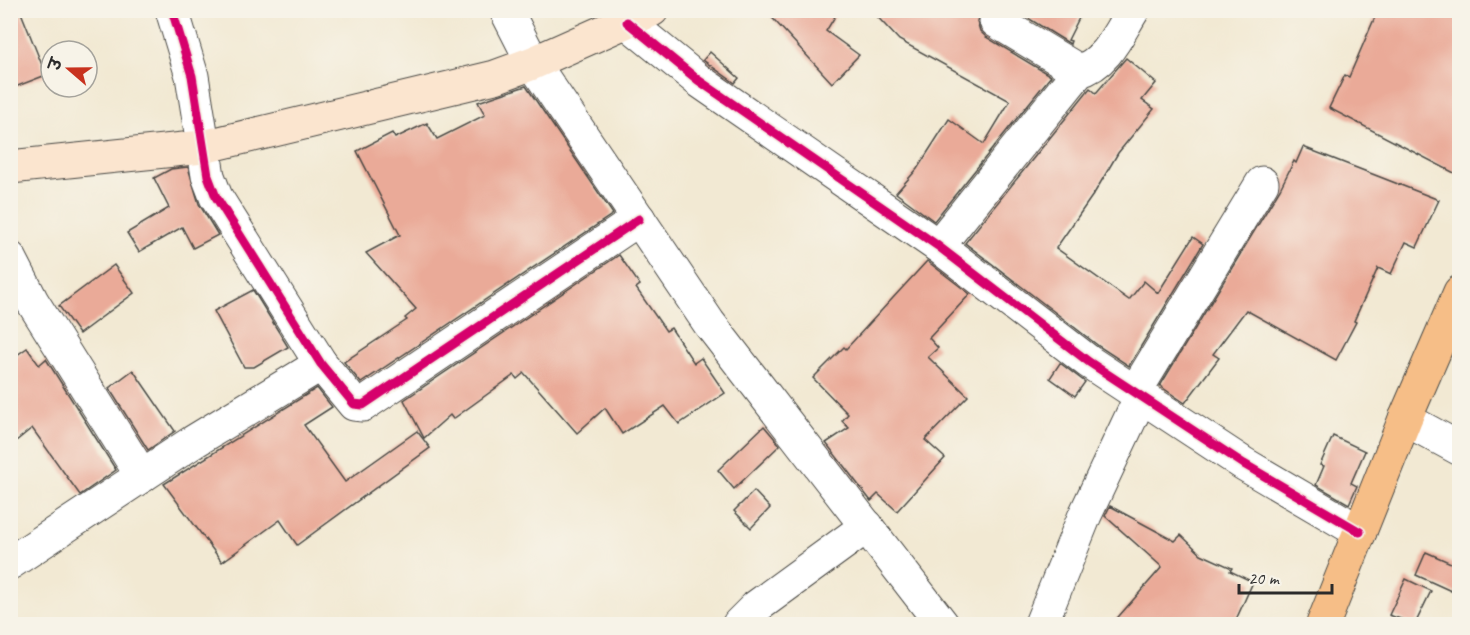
<svg xmlns="http://www.w3.org/2000/svg" width="1470" height="635" viewBox="0 0 1470 635" font-family="Caveat,'Playpen Sans Deva',sans-serif">
  <style>
    .building { fill: #eaaa98 }
    .lines { fill: none; stroke-linecap: round; stroke-linejoin: round }
    .street-casing { stroke: #494844; stroke-width: 35 }
    .secondary-casing { stroke: #494844; stroke-width: 35 }
    .primary-casing { stroke: #494844; stroke-width: 35 }
    .street { stroke: #fff; stroke-width: 33 }
    .secondary { stroke: #fbe5cf; stroke-width: 33 }
    .primary { stroke: #f6be87; stroke-width: 33 }
    .cycleway-casing { stroke: #f7f3e8; stroke-width: 13 }
    .cycleway { stroke: #d6006c; stroke-width: 9 }
  </style>
  <rect width="100%" height="100%" fill="#f7f3e8"/>
  <filter id="ink" filterUnits="userSpaceOnUse"><feTurbulence type="fractalNoise" baseFrequency=".0167" numOctaves="2"/><feDisplacementMap in="SourceGraphic" scale="12" xChannelSelector="R" yChannelSelector="G"/><feConvolveMatrix kernelMatrix="1 2 1 2 8 2 1 2 1" color-interpolation-filters="sRGB"/></filter>
  <filter id="wash" filterUnits="userSpaceOnUse"><feTurbulence type="fractalNoise" baseFrequency=".008" numOctaves="4" result="noise"/><feDisplacementMap in="SourceGraphic" scale="24" xChannelSelector="R" yChannelSelector="G"/><feGaussianBlur stdDeviation="1.35" result="paint"/><feColorMatrix in="noise" values="0 0 0 0 0 0 0 0 0 0 0 0 0 0 0 0 0 1.4 0 .05"/><feComposite in="paint" operator="in"/></filter>
  <g filter="url(#wash)">
    <rect width="100%" height="100%" fill="#f2e9d3"/>
    <g id="blocks">
      <g class="building">
        <polygon points="10,10 20,10 46,75 10,89"/>
        <polygon points="765,10 839,10 826,31 859,55 832,83"/>
        <polygon points="871,10 981,10 977,21 980,31 986,37 1051,76 934,221 896,193 917,169 949,119 984,144 1010,101 899,40"/>
        <polygon points="1015,10 1083,10 1068,40 1071,41 1070,44"/>
        <polygon points="1378,10 1460,10 1460,176 1329,108 1345,75 1349,77"/>
        <polygon points="710,52 739,78 735,83 703,60"/>
        <polygon points="1126,58 1156,83 1142,100 1154,109 1118,153 1095,192 1056,248 1129,300 1144,281 1158,293 1193,237 1203,244 1129,366 1100,347 965,243 1090,88 1096,93"/>
        <polygon points="526,86 613,214 361,383 344,362 407,320 405,318 416,309 366,253 400,235 357,151 392,133 395,138 427,123 437,139 485,115 478,102"/>
        <polygon points="1303,147 1439,200 1417,247 1406,242 1391,274 1378,268 1354,321 1356,322 1336,360 1246,310 1213,354 1219,358 1185,403 1160,386 1280,189 1294,161 1296,163"/>
        <polygon points="188,167 199,204 218,235 193,248 182,227 139,252 127,233 169,208 154,178 171,169"/>
        <polygon points="619,255 640,285 636,288 666,331 671,328 694,363 701,358 725,393 679,424 665,406 622,434 605,408 577,433 524,373 517,379 514,375 453,419 450,415 424,438 404,400"/>
        <polygon points="927,261 970,294 929,338 938,348 928,357 968,396 925,440 945,458 897,511 878,494 871,501 826,443 849,428 842,421 848,414 813,378 844,347 846,349"/>
        <polygon points="114,265 134,293 79,334 59,306"/>
        <polygon points="253,290 288,347 254,367 244,367 214,311"/>
        <polygon points="27,348 39,365 46,359 116,470 80,495 32,428 10,446 10,360"/>
        <polygon points="1060,363 1085,382 1075,396 1050,378"/>
        <polygon points="133,370 175,431 148,450 109,388"/>
        <polygon points="317,388 332,407 304,425 345,482 417,431 430,448 297,545 280,520 222,562 164,484"/>
        <polygon points="764,426 780,445 734,489 718,470"/>
        <polygon points="1333,436 1365,451 1351,483 1357,486 1349,504 1316,485 1324,466 1320,465"/>
        <polygon points="754,491 770,508 751,528 734,511"/>
        <polygon points="1110,506 1175,541 1181,535 1201,554 1232,568 1230,571 1253,582 1234,624 1112,624 1162,567 1105,516"/>
        <polygon points="1426,552 1460,567 1460,595 1416,575"/>
        <polygon points="1406,579 1431,591 1415,624 1389,615"/>
      </g>
    </g>
  </g>
  <g filter="url(#ink)">
    <use href="#blocks" fill-opacity="0" stroke="#494844" stroke-width="1.5"/>
    <g class="lines">
      <defs>
        <g id="street">
          <polyline points="172,10 192,76 208,176 216,197 321,364 354,404 363,405 639,219"/>
          <polyline points="506,10 533,63 709,323 942,624"/>
          <path d="M 996,21 L 1079,71 C 1106,64 1119,32 1133,10"/>
          <polyline points="627,22 698,80 938,246 1089,362 1244,464 1360,532"/>
          <polyline points="938,246 1079,71"/>
          <polyline points="10,258 32,301 142,476"/>
          <polyline points="1135,392 1262,183"/>
          <polyline points="1405,419 1460,449"/>
          <polyline points="10,563 193,442 321,364"/>
          <polyline points="739,624 756,607 867,526"/>
          <polyline points="1041,624 1085,515 1141,396"/>
        </g>
        <polyline id="secondary" points="10,167 203,147 495,77 533,63 652,10"/>
        <polyline id="primary" points="1323,624 1405,419 1460,292"/>
      </defs>
      <use href="#street" class="street-casing"/>
      <use href="#secondary" class="secondary-casing"/>
      <use href="#primary" class="primary-casing"/>
      <use href="#street" class="street"/>
      <use href="#secondary" class="secondary"/>
      <use href="#primary" class="primary"/>
      <defs>
        <g id="cycleway">
          <polyline points="172,10 192,76 208,176 216,197 321,364 354,404 363,405 639,219"/>
          <polyline points="627,22 698,80 938,246 1089,362 1244,464 1360,532"/>
        </g>
      </defs>
      <use href="#cycleway" class="cycleway-casing"/>
      <use href="#cycleway" class="cycleway"/>
    </g>
  </g>
  <rect width="1470" height="635" fill="none" stroke="#f7f3e8" stroke-width="36"/>
  <g transform="translate(69 69) rotate(290)"><circle r="28" fill="#f7f3e8" stroke="#a5a39c" stroke-width="1.5"/>
  <path d="M0-4.5L10 22L0 15L-10 22Z" fill="#c8321e"/>
  <text y="-9" font-size="16" font-weight="bold" text-anchor="middle" fill="#2b2b2b">उ</text>
  </g>
  <path d="M1239 584v9h93v-9" fill="none" stroke="#2b2b2b" stroke-width="3"/>
  <text x="1248" y="584" font-size="18" fill="#2b2b2b" stroke="#f7f3e8" stroke-width="4.5" paint-order="stroke">20 m</text>
</svg>
